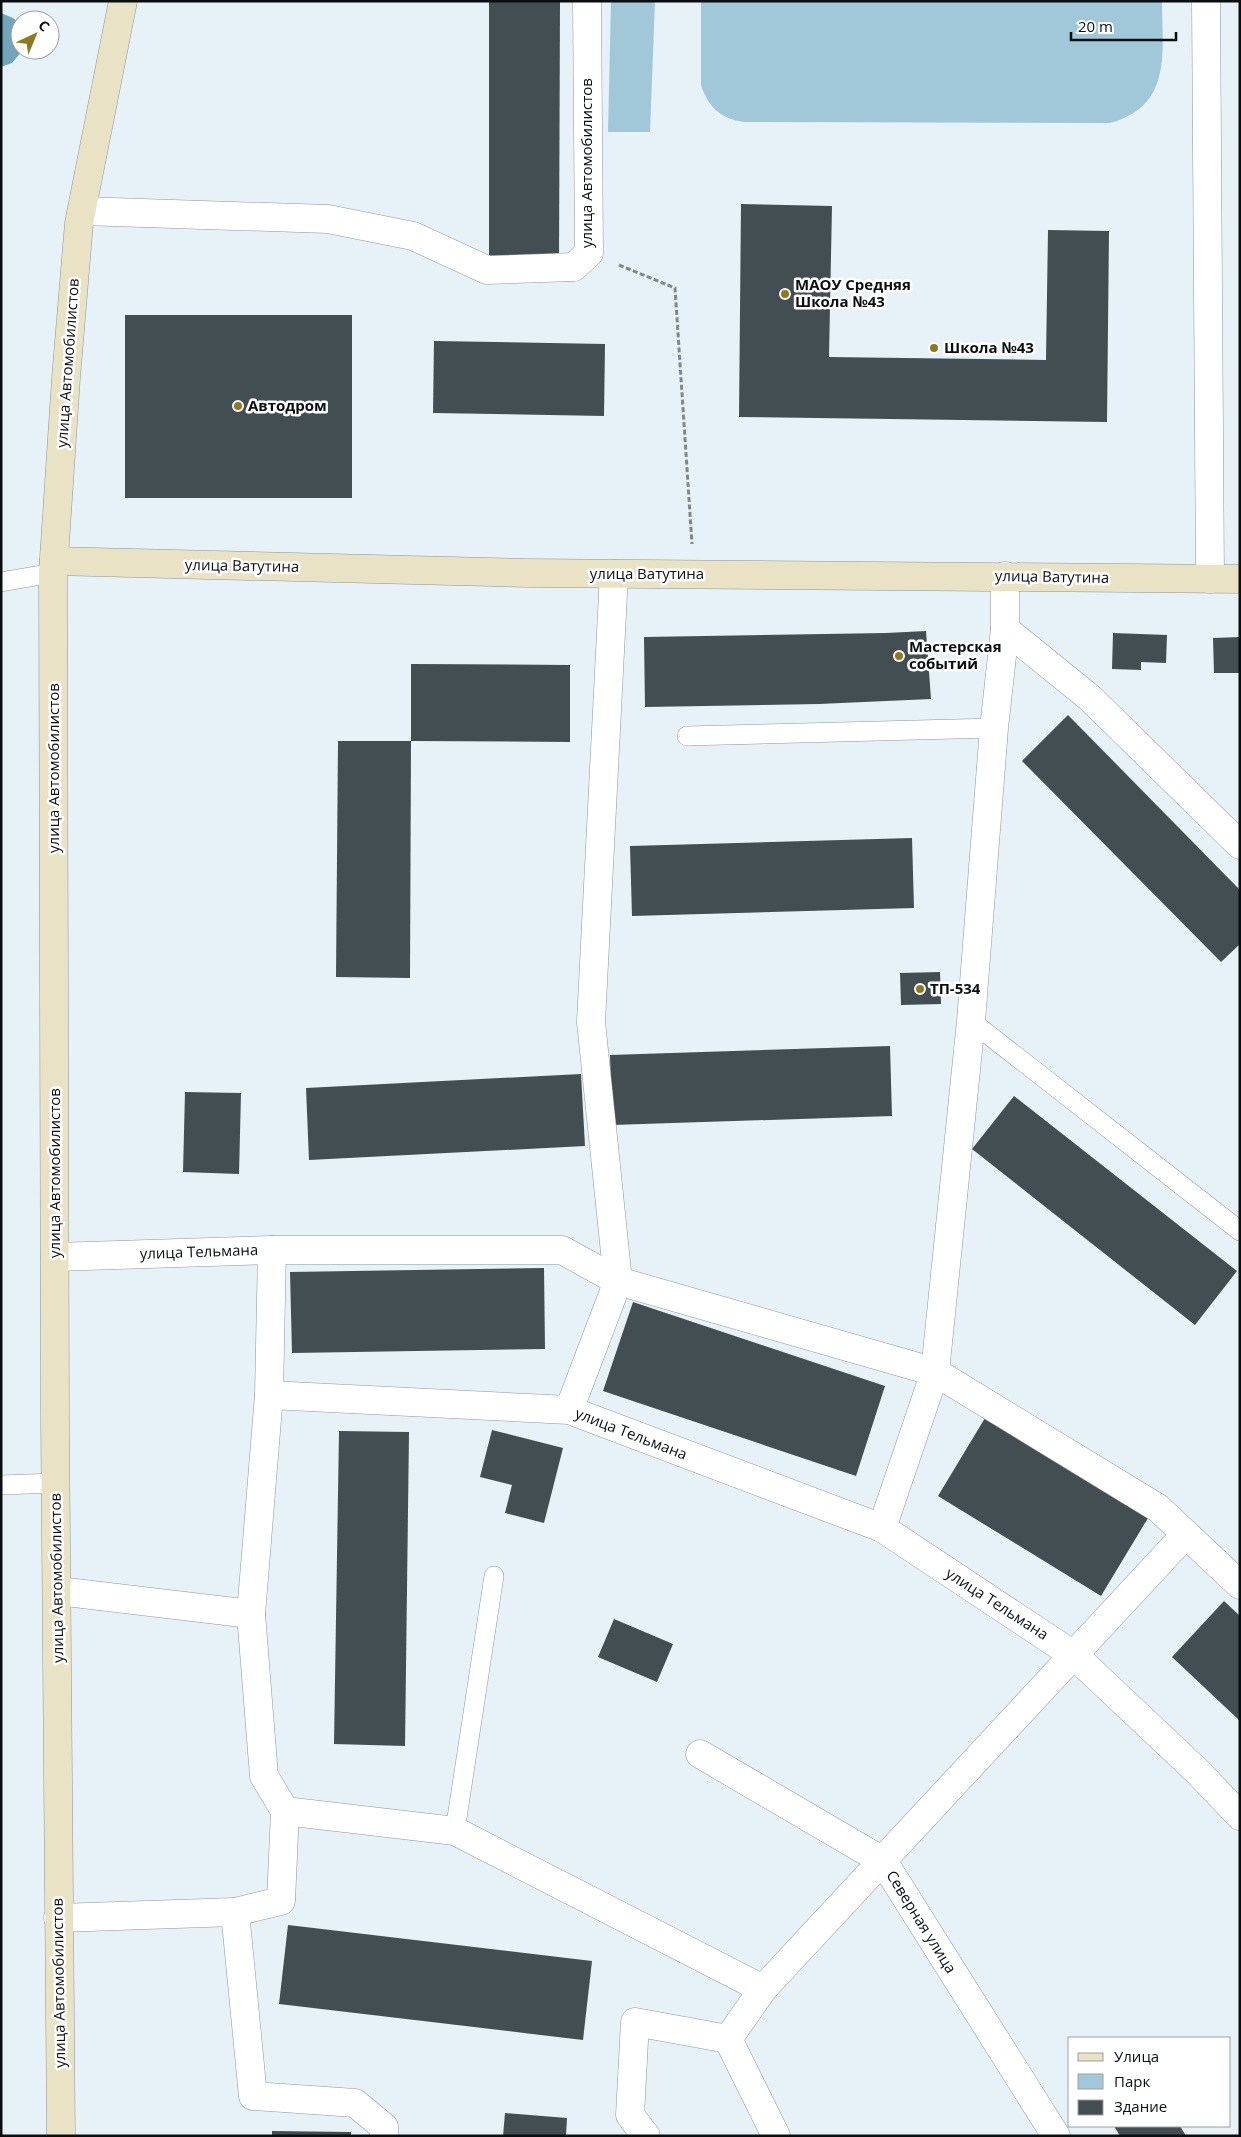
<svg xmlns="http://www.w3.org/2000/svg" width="1241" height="2137" viewBox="0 0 1241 2137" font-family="'Open Sans',sans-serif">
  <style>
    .green { fill: #a1c8d8 }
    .water { fill: #70a5ba }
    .building { fill: #434e52 }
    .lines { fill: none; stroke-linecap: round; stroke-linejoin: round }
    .lane-casing { stroke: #8c979c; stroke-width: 20 }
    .street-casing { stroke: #8c979c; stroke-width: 29 }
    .secondary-casing { stroke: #8c979c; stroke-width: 29 }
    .path { stroke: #80888c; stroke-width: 3; stroke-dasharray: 5 2.5; stroke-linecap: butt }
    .lane { stroke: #fff; stroke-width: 19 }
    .street { stroke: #fff; stroke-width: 28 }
    .secondary { stroke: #e9e2c4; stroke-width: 28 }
    .poi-dot { fill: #8f791e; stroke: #fff; stroke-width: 2 }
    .labels { text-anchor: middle; stroke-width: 5; stroke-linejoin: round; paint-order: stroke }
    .street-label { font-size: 15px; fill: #0a0e10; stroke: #fff }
    .poi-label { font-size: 15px; font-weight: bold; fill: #0a0e10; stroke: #fff; text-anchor: start }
  </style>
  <rect width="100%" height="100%" fill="#e6f2f7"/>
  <g class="green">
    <polygon points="611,1 655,1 650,132 608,132"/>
    <path d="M 701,1 L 1162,1 C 1162,52 1173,106 1110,123 L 744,122 C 721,119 708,107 701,85 Z"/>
  </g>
  <polygon class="water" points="1,13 13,18 20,24 20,50 23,50 12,63 1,67"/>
  <g class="building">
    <polygon points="489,1 560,1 559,262 489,262"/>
    <polygon points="741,204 832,206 829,357 1046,360 1048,230 1109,231 1107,422 739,417"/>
    <rect x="125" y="315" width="227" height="183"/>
    <polygon points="434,341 605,344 604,416 433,413"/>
    <polygon points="926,631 931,699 819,704 645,707 644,637 886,633"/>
    <polygon points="1113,633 1167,635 1166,663 1141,662 1141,670 1112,669"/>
    <polygon points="1240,637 1240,673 1214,673 1213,638"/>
    <polygon points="411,664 570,665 570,742 411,741"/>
    <polygon points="1068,715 1240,890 1240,944 1221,962 1022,761"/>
    <polygon points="338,741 411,741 410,978 336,977"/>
    <polygon points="912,838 914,908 632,916 630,846"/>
    <polygon points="940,972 941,1004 901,1005 900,973"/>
    <polygon points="890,1046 892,1116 612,1125 610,1055"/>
    <polygon points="581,1074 585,1146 309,1160 306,1088"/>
    <polygon points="185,1092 241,1093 239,1174 183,1172"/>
    <polygon points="1014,1096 1237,1271 1195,1325 972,1149"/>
    <polygon points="544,1268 545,1349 292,1353 290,1272"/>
    <polygon points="633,1302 885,1386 856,1476 603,1391"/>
    <polygon points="985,1418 1148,1518 1101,1596 938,1496"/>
    <polygon points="492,1430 563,1448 544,1523 505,1513 512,1485 480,1477"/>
    <polygon points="339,1431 409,1432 405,1746 334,1744"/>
    <polygon points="1224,1601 1240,1616 1240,1721 1172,1657"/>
    <polygon points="614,1619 673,1644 657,1682 598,1657"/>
    <polygon points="288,1925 592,1961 583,2040 279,2004"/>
    <polygon points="505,2113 567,2118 566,2136 503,2136"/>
    <polygon points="1114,2126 1180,2126 1186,2136 1120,2136"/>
    <polygon points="272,2131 351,2132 351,2136 272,2136"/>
  </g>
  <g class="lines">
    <defs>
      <g id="lane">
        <polyline points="1,582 53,573"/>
        <polyline points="687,736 994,728"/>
        <polyline points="971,1021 1240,1231"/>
        <polyline points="1,1485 56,1483"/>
        <polyline points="455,1831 494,1576"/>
      </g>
      <g id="street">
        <polyline points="1206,1 1210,579"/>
        <polyline points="82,211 328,219 413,236 487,270 574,267 589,253 587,1"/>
        <polyline points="1005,629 1090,698 1240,845"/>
        <polyline points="272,1250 562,1250 618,1281 935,1372 1158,1508 1240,1585"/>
        <polyline points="55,1257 272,1250 269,1395 569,1410 882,1528 1075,1656 1198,1772 1240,1816"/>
        <polyline points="269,1395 251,1614 264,1776 285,1811 281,1901 235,1912 253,2096 355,2103 384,2127 384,2136"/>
        <polyline points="569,1410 618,1281 591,1022 614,574"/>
        <polyline points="882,1528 935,1372 971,1021 994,728 1005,629 1005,576"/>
        <polyline points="58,1591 251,1614"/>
        <polyline points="700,1754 883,1861 1056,2136"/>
        <polyline points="285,1811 455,1831 763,1989 1186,1534"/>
        <polyline points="58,1918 235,1912"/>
        <polyline points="728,2039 776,2136"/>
        <polyline points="646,2136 630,2115 635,2022 728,2039 763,1989"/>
      </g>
      <g id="secondary">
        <polyline points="54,561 527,573 1240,579"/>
        <polyline points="61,2136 55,1421 53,573 66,378 79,223 123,1"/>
      </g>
    </defs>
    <use href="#lane" class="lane-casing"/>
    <use href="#street" class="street-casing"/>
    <use href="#secondary" class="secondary-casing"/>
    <polyline class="path" points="619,265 675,288 692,544"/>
    <use href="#lane" class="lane"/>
    <use href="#street" class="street"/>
    <use href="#secondary" class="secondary"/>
  </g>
  <g class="poi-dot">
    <circle cx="785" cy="294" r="5"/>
    <circle cx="934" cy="348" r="5"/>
    <circle cx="238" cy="406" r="5"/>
    <circle cx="899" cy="656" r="5"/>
    <circle cx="920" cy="989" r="5"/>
  </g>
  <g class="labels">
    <g class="street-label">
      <text transform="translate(587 163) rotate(-90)" y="5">улица Автомобилистов</text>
      <text transform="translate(68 363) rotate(-86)" y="5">улица Автомобилистов</text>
      <text transform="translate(242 566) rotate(1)" y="5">улица Ватутина</text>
      <text x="647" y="579">улица Ватутина</text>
      <text transform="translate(1052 577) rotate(1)" y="5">улица Ватутина</text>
      <text transform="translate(54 768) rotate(-90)" y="5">улица Автомобилистов</text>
      <text transform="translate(55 1173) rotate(-90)" y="5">улица Автомобилистов</text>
      <text transform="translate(199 1252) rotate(-2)" y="5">улица Тельмана</text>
      <text transform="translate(631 1434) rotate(21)" y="5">улица Тельмана</text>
      <text transform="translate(57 1578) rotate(-91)" y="5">улица Автомобилистов</text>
      <text transform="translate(997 1604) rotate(33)" y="5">улица Тельмана</text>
      <text transform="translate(921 1922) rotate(58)" y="5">Северная улица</text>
      <text transform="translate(59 1983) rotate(-91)" y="5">улица Автомобилистов</text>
    </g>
    <g class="poi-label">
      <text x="795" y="290">МАОУ Средняя<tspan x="795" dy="17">Школа №43</tspan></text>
      <text x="944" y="353">Школа №43</text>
      <text x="248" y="411">Автодром</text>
      <text x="909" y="652">Мастерская<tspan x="909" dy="17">событий</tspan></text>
      <text x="930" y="994">ТП-534</text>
    </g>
  </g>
  <rect width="1241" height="2137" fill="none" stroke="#0a0e10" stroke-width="5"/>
  <rect x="1068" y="2037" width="162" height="90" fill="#ffffff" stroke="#9d9f9f"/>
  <rect x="1078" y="2053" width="25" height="8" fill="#e9e2c4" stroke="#9d9f9f"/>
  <text x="1114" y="2062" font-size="15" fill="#0a0e10">Улица</text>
  <rect x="1078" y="2074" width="25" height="15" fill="#a1c8d8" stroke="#9d9f9f"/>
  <text x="1114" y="2087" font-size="15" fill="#0a0e10">Парк</text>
  <rect x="1078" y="2100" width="25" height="15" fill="#434e52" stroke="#9d9f9f"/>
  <text x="1114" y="2112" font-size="15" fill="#0a0e10">Здание</text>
  <g transform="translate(35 35) rotate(44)"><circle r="24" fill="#ffffff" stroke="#9d9f9f"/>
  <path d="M0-4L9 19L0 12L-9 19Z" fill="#8f791e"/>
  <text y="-8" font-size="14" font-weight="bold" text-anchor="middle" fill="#0a0e10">С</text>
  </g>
  <path d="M1071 32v8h105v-8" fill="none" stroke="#0a0e10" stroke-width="2.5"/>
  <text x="1078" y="32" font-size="15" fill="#0a0e10" stroke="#ffffff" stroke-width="4" paint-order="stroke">20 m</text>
</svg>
